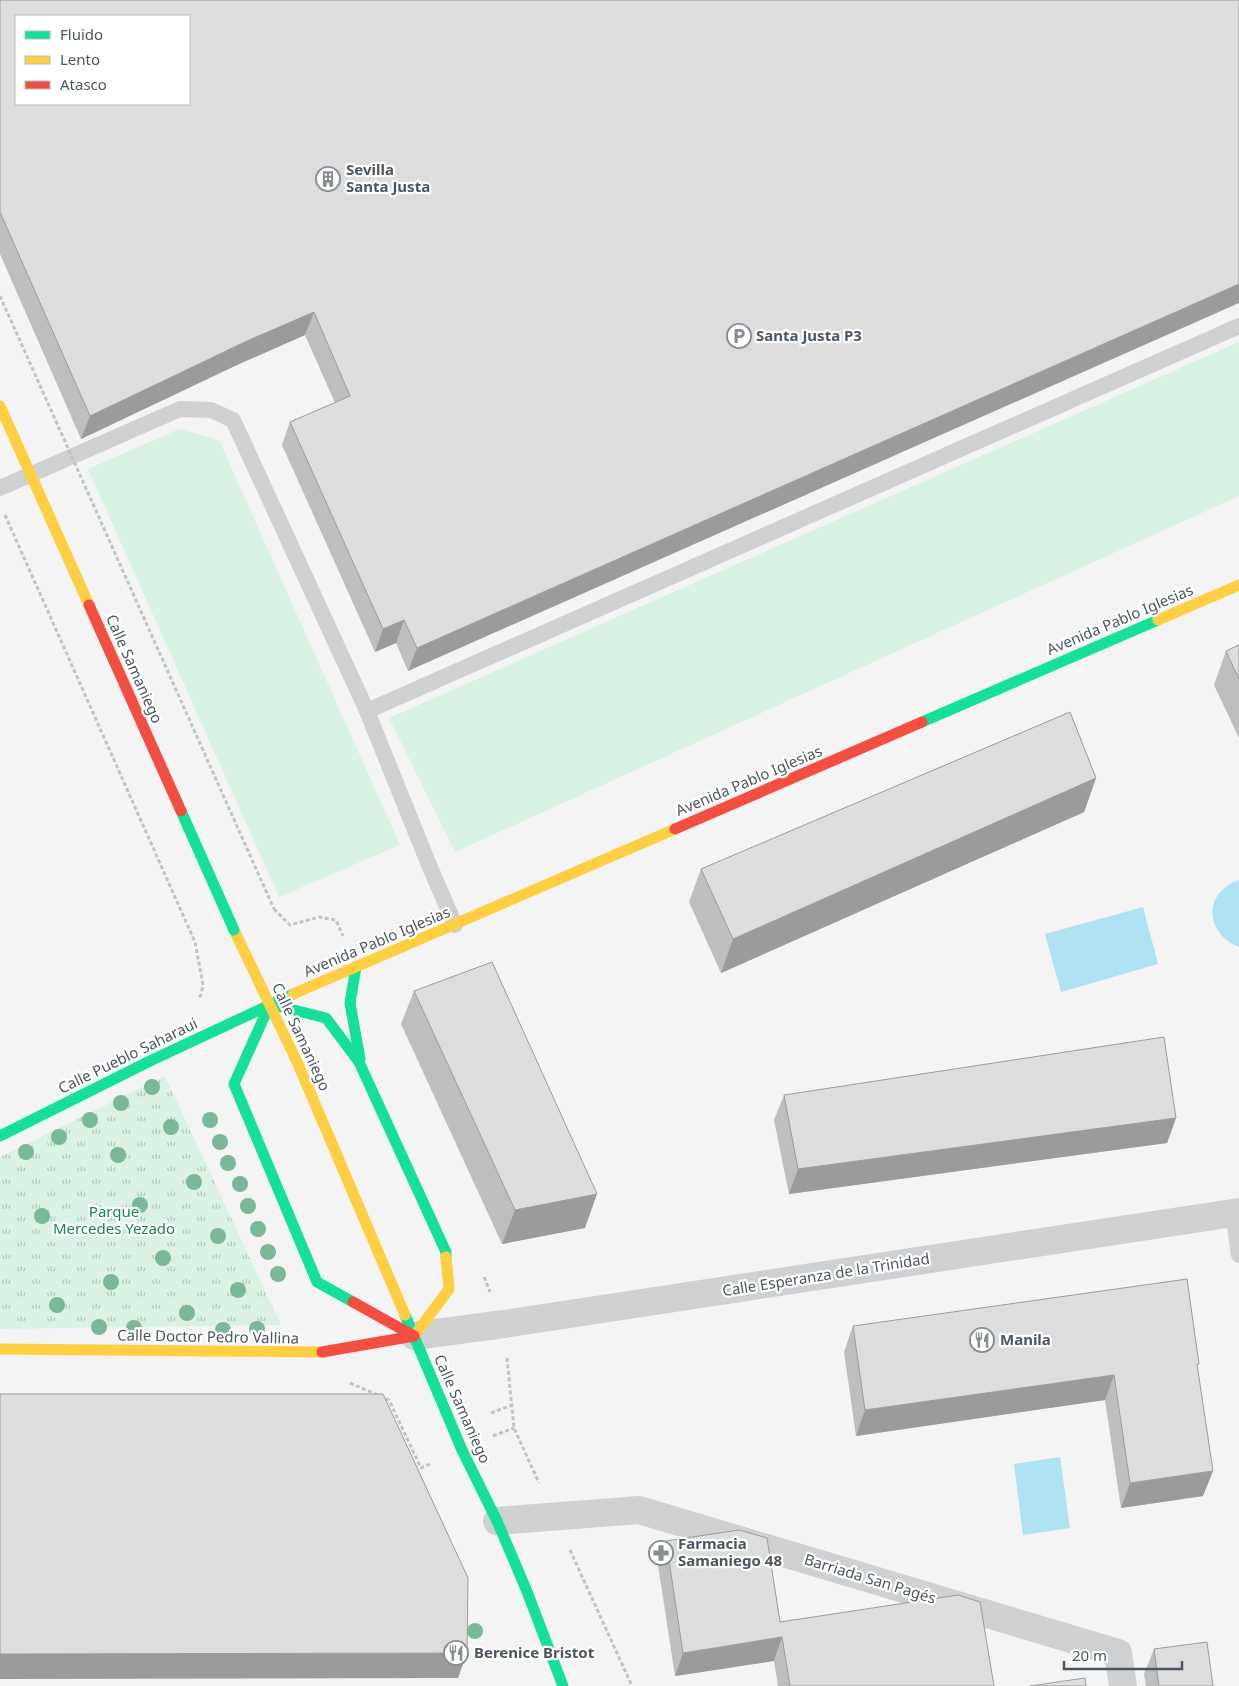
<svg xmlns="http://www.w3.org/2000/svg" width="1239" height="1686" viewBox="0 0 1239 1686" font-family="'Noto Sans',sans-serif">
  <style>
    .grass { fill: #d9f2e3 }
    .park { fill: url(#park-tufts) }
    .water { fill: #aee2f0 }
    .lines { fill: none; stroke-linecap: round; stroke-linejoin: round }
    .path { stroke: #bcc7c4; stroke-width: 3; stroke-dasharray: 4 2.5; stroke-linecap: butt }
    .lane { stroke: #ced0d2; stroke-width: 16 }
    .street { stroke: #ced0d2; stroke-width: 28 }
    .fast { stroke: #16e098; stroke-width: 11 }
    .slow { stroke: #ffcf43; stroke-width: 11 }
    .jam { stroke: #f24e42; stroke-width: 11 }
    .path-bridge { stroke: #bcc7c4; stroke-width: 3; stroke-dasharray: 4 2.5; stroke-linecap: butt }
    .fast-bridge { stroke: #16e098; stroke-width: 11 }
    .slow-bridge { stroke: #ffcf43; stroke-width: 11 }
    .jam-bridge { stroke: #f24e42; stroke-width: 11 }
    .tree { fill: #7ab899 }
    .wall { fill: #bebebf }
    .shaded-wall { fill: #9b9b9b }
    .building { fill: #ddddde; stroke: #9b9b9b; fill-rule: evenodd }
    .labels { text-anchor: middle; stroke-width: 4.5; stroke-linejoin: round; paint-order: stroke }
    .poi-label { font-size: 15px; font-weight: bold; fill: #4a5661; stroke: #fff; text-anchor: start }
    .street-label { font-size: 15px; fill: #4a5661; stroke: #fff }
    .park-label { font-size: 15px; fill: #17864f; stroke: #fff }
  </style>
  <defs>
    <pattern id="park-tufts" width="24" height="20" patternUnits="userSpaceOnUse" patternTransform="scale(1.25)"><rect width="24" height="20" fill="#d9f2e3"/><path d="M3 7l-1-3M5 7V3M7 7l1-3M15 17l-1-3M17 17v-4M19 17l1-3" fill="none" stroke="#b2c7bb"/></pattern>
  </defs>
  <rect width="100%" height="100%" fill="#f4f4f4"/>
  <g class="grass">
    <polygon points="1239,342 1239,496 455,852 389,718"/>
    <polygon points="179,429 219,440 400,845 279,897 88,469"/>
  </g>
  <polygon class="park" points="165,1076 281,1325 0,1329 0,1157"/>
  <g class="water">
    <path d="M 1239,880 L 1239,947 C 1204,933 1203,892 1239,880 Z"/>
    <polygon points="1143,907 1158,964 1061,992 1045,934"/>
    <polygon points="1060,1457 1070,1528 1023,1535 1014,1464"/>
  </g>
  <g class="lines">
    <g class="path">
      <polyline points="5,515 195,942 203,985 201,995 198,998"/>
      <polyline points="274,909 290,925 319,917 336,920 343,936"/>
      <polyline points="484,1277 490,1292"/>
      <polyline points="507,1358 514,1428 539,1483"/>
      <polyline points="350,1383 389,1400 421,1468 430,1464"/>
      <polyline points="491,1413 512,1405"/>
      <polyline points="493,1436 514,1428"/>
      <polyline points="570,1550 632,1686"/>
    </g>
    <g class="lane">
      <polyline points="0,488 180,409 211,410 233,420 367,711 429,865 455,925"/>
      <polyline points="367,711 1239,326"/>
      <polyline points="1233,1213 1239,1255"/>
    </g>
    <g class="street">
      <polyline points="414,1336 504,1324 1239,1212"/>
      <polyline points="497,1521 639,1510 1118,1653 1123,1686"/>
    </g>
    <g class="fast">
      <polyline points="922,722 1158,620"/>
      <polyline points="356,967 350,1003 360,1059"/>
      <polyline points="270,1004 326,1018 359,1062 446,1252 446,1257"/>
      <polyline points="270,1004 234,1084 317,1282 353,1302"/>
      <polyline points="0,1136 152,1060 293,994"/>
      <polyline points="405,1315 462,1450 497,1521 526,1589 563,1686"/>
    </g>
    <g class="slow">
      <polyline points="1158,620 1239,585"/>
      <polyline points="234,930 298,1064 405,1315"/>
      <polyline points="293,994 675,829"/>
      <polyline points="414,1336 449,1289 446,1257"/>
      <polyline points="0,1349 322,1352"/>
    </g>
    <g class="jam">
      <polyline points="675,829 922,722"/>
      <polyline points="353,1302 414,1336"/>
      <polyline points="322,1352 414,1336"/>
    </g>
    <polyline class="path-bridge" points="0,296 274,909"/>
    <polyline class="fast-bridge" points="181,811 234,930"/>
    <polyline class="slow-bridge" points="0,406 89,605"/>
    <polyline class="jam-bridge" points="89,605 181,811"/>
  </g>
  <g class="tree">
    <circle cx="152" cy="1087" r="8"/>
    <circle cx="121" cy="1103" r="8"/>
    <circle cx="90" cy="1120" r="8"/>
    <circle cx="210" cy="1120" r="8"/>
    <circle cx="171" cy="1127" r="8"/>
    <circle cx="59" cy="1137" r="8"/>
    <circle cx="220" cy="1142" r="8"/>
    <circle cx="26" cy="1152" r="8"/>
    <circle cx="118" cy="1155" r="8"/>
    <circle cx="228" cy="1163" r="8"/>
    <circle cx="194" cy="1182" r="8"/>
    <circle cx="240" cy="1184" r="8"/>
    <circle cx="140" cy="1205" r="8"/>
    <circle cx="248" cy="1206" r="8"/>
    <circle cx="42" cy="1216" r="8"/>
    <circle cx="258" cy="1229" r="8"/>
    <circle cx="218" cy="1236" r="8"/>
    <circle cx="268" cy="1252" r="8"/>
    <circle cx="163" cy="1258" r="8"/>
    <circle cx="278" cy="1274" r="8"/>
    <circle cx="111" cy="1282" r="8"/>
    <circle cx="238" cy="1290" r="8"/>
    <circle cx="57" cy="1305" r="8"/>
    <circle cx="187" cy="1313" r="8"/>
    <circle cx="99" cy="1327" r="8"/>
    <circle cx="134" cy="1328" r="8"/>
    <circle cx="257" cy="1329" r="8"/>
    <circle cx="223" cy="1330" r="8"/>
    <circle cx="475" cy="1631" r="8"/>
  </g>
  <g class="wall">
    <polygon points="0,0 1239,0 408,671 396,643 375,652 282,445 290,422 335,403 305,335 239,364 81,439 0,254"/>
    <polygon points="1239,645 1239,738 1214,685 1226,651"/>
    <polygon points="1096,778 1084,812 721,973 689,902 701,869"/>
    <polygon points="414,991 585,1228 502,1244 401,1024"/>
    <polygon points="784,1095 1176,1118 1167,1143 789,1194 774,1120"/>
    <polygon points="853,1326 1198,1369 1203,1496 1121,1508 1105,1400 856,1436 844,1352"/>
    <polygon points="666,1541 780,1622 994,1686 778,1686 774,1661 675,1676 658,1565"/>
    <polygon points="1154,1649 1213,1686 1146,1686 1144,1674"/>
  </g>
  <g class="shaded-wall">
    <polygon points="1239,284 1239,303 408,671 417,648"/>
    <polygon points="314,312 305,335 239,364 81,439 90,416 247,341"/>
    <polygon points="404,620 396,643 375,652 383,629"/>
    <polygon points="1096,778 1084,812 721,973 733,939"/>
    <polygon points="1176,1118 1167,1143 789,1194 798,1169"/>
    <polygon points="597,1194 585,1228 502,1244 515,1210"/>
    <polygon points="1114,1375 1105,1400 856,1436 865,1410"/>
    <polygon points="1213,1471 1203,1496 1121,1508 1130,1483"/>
    <polygon points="782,1637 774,1661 675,1676 683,1653"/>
    <polygon points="467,1653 458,1678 0,1679 0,1654"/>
  </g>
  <g class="building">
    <path d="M 0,0 L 1239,0 L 1239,284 L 417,648 L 404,620 L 383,629 L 290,422 L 350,396 L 314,312 L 247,341 L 90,416 L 0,212 ZM 16,16 L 189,16 L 189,104 L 16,104 Z"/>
    <polygon points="1239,645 1239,679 1226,651"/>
    <polygon points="1070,712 1096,778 733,939 701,869"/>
    <polygon points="492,962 597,1194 515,1210 414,991"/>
    <polygon points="1164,1037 1176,1118 798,1169 784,1095"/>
    <polygon points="1187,1279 1199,1364 1197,1364 1213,1471 1130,1483 1114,1375 865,1410 853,1326"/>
    <polygon points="0,1394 383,1394 468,1578 467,1653 0,1654"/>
    <polygon points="739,1530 767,1538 780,1622 958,1595 980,1602 994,1686 790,1686 782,1637 683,1653 666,1541"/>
    <polygon points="1207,1642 1213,1686 1159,1686 1154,1649"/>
    <polygon points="1085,1678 1086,1686 1030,1686"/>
  </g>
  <defs>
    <symbol id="building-ring" viewBox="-11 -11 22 22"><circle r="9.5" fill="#fff" stroke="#868d94" stroke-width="1.5"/><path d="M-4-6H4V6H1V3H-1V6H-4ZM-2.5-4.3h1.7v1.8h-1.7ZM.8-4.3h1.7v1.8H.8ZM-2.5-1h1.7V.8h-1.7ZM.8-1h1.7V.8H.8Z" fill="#868d94"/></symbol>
    <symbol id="parking-ring" viewBox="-11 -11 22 22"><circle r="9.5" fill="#fff" stroke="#868d94" stroke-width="1.5"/><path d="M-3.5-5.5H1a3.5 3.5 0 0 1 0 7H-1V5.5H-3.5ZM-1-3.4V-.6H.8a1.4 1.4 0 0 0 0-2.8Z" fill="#868d94"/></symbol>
    <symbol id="restaurant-ring" viewBox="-11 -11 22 22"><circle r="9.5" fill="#fff" stroke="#868d94" stroke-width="1.5"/><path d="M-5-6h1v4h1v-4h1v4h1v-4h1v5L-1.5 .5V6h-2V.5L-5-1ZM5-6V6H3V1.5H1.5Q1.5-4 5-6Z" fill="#868d94"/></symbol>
    <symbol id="pharmacy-ring" viewBox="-11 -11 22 22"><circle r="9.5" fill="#fff" stroke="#868d94" stroke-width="1.5"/><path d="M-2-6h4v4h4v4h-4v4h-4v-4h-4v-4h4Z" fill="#868d94"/></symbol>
  </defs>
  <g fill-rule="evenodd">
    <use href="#building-ring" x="314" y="165" width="28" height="28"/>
    <use href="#parking-ring" x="725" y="322" width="28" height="28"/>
    <use href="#restaurant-ring" x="968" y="1326" width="28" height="28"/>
    <use href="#pharmacy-ring" x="647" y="1539" width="28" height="28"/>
    <use href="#restaurant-ring" x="442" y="1639" width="28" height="28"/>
  </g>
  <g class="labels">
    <g class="poi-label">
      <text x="346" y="175">Sevilla<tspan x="346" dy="17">Santa Justa</tspan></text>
      <text x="756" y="341">Santa Justa P3</text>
      <text x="1000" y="1345">Manila</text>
      <text x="678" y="1549">Farmacia<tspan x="678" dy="17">Samaniego 48</tspan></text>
      <text x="474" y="1658">Berenice Bristot</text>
    </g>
    <g class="street-label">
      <text transform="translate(1120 620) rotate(-23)" y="5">Avenida Pablo Iglesias</text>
      <text transform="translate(134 669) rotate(66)" y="5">Calle Samaniego</text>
      <text transform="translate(749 781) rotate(-23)" y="5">Avenida Pablo Iglesias</text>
      <text transform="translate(377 942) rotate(-23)" y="5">Avenida Pablo Iglesias</text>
      <text transform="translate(301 1037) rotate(65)" y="5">Calle Samaniego</text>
      <text transform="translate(128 1056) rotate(-26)" y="5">Calle Pueblo Saharaui</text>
      <text transform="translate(826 1275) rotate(-9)" y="5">Calle Esperanza de la Trinidad</text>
      <text transform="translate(208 1337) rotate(1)" y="5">Calle Doctor Pedro Vallina</text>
      <text transform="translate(462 1409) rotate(66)" y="5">Calle Samaniego</text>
      <text transform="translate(870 1579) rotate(17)" y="5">Barriada San Pagés</text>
    </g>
    <g class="park-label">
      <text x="114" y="1217">Parque<tspan x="114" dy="17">Mercedes Yezado</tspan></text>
    </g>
  </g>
  <rect x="15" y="15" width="175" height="90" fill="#ffffff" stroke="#b7bbc0"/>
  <rect x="25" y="31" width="25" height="8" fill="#16e098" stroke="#b7bbc0"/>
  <text x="60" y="40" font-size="15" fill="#4a5661">Fluido</text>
  <rect x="25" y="56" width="25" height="8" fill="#ffcf43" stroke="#b7bbc0"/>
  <text x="60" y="65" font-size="15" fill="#4a5661">Lento</text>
  <rect x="25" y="81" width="25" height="8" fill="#f24e42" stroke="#b7bbc0"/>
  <text x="60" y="90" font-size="15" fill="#4a5661">Atasco</text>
  <path d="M1064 1661v8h118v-8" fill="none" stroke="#4a5661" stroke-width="2.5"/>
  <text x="1072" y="1661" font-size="15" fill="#4a5661" stroke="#ffffff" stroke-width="4" paint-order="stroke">20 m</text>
</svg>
